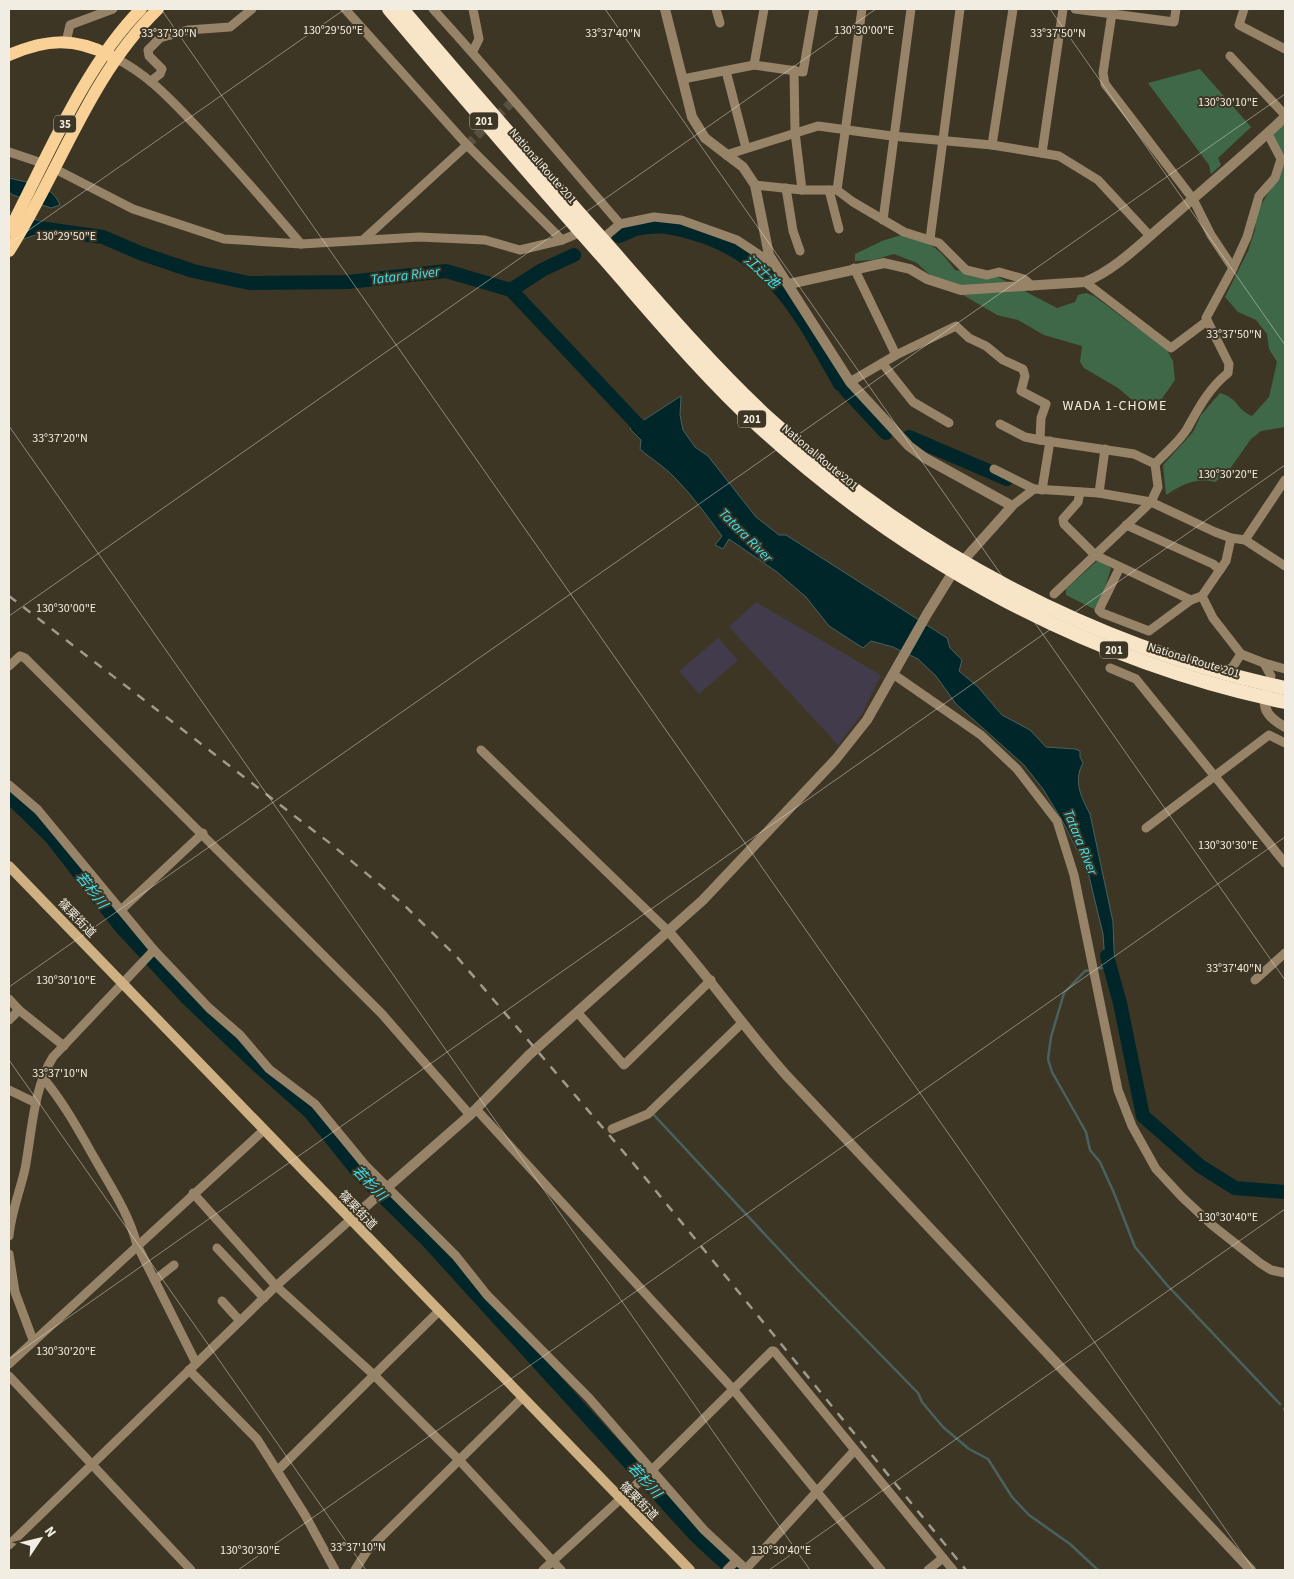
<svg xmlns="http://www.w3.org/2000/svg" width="1294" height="1579" viewBox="0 0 1294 1579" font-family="'Source Sans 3','Noto Sans JP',sans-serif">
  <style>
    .industrial { fill: #413b4b }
    .green { fill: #3e6847 }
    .water { fill: #002629; stroke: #496260 }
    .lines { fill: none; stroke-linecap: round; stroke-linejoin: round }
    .stream { stroke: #496260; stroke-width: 2.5 }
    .river { stroke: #002629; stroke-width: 14 }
    .minor-tunnel { stroke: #595140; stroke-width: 9; stroke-dasharray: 9 4.5; stroke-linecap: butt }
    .minor { stroke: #978468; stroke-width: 9 }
    .tertiary { stroke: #978468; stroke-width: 10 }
    .secondary { stroke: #ceb082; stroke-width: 10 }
    .primary { stroke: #f9d196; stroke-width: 12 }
    .trunk { stroke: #f8e4c7; stroke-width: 14 }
    .rail { stroke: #a19a8c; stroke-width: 2.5; stroke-dasharray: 9 9; stroke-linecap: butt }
    .ticks { fill: none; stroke: #f2ede2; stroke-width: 1; stroke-opacity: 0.45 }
    .labels { text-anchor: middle; stroke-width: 4; stroke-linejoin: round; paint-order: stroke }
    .shield { fill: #3e3624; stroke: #bcb6a9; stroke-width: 1 }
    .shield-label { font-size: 11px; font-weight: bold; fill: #f2ede2 }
    .street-label { font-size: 12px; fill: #f2ede2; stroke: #3e3624 }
    .water-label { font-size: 14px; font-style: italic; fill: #3ae5f2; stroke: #3e3624 }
    .neighbourhood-label { font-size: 14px; letter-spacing: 1px; fill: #f2ede2; stroke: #3e3624 }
    .ticks-label { font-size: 12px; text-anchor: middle; fill: #f2ede2; stroke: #3e3624; stroke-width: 4; stroke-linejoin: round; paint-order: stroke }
  </style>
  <rect width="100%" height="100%" fill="#3e3624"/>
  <g class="industrial">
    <polygon points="756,602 881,675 862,714 838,745 729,627"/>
    <polygon points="718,638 738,660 699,694 679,671"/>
  </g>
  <g class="green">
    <polygon points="1200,69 1251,127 1218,158 1221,165 1211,174 1209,165 1148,83"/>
    <path d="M 1283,125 L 1285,127 L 1285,427 L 1261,431 L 1251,439 L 1227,473 L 1215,482 C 1196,477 1181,485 1166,495 L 1163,465 L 1193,432 L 1201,415 L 1220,393 C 1240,399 1235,409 1252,416 L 1269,397 L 1277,362 L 1269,349 L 1267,334 L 1256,320 L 1238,312 L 1225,297 L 1248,251 L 1255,230 L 1257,212 L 1278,176 L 1283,159 L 1270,135 Z"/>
    <path d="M 901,235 C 930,241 938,247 955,270 L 998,277 L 1057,308 L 1075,302 L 1078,295 L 1086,293 L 1094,296 L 1137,328 L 1161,339 L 1173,361 L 1175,380 L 1161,400 L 1149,408 L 1131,399 L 1118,388 L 1084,368 L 1080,362 L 1082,346 L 1044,335 L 1018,320 L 997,315 L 931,276 L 917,263 L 894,254 L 873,260 L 855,261 L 855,254 L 882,241 Z"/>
    <polygon points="1098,560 1111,568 1103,595 1094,609 1066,595 1066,589"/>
  </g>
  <g class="water">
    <path d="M 9,178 C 28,183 52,184 60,205 L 51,208 L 13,195 L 9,192 Z"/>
    <polygon points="9,212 56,226 54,228 24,239 9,232"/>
    <path d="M 681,396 L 680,415 L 683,430 L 695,447 L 708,456 L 756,517 L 779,535 L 786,535 L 947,638 L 950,648 L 962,660 L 959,671 L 978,687 L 1002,715 L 1030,730 L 1046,747 L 1075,749 L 1080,751 L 1080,757 L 1083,763 C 1073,781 1081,797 1090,814 L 1113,922 L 1115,974 L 1106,976 L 1103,934 L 1088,872 L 1063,822 L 1043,789 L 1024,765 L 956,704 L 936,676 L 918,659 L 893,647 L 871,641 L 863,648 L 829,626 L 806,597 L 777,572 L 729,539 L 723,549 L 715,545 L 722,536 C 707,516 692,495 674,477 C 665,467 651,459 640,449 L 641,440 L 630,429 Z"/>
  </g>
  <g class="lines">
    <g class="stream">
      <polyline points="1107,967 1085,971 1064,993 1051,1037 1048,1059 1052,1072 1086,1132 1090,1150 1100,1162 1114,1193 1135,1247 1167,1285 1280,1404"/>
      <polyline points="653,1114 799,1271 918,1393 922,1402 943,1427 969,1449 988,1459 1012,1497 1029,1515 1070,1544 1098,1570"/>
      <polyline points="1284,1409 1285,1410"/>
    </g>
    <g class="river">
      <polyline points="32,227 103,237 140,253 193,271 249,283 348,282 446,271 511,290 637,424 651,436"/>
      <path d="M 636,229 C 662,224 671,227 696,234 C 774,257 802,318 840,384"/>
      <polyline points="619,236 631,231"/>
      <polyline points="511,290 542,270 574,255"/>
      <polyline points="845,389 886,433"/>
      <polyline points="909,437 1007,479"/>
      <polyline points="9,796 51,837 121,927 187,998 256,1064 310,1112 359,1173 427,1240 695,1535 733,1570"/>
      <polyline points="1107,956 1120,1003 1143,1116 1200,1166 1235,1188 1285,1192"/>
    </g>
    <polyline class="minor-tunnel" points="467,145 513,101"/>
    <g class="minor">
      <polyline points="345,9 467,145 562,240"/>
      <path d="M 433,9 C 497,79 558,152 620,224"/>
      <polyline points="473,9 479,39 473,51"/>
      <polyline points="716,9 720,23"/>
      <polyline points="1075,9 1174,22 1176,9"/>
      <polyline points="1244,9 1239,25 1285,49"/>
      <polyline points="66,42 70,25 113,9"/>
      <polyline points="1230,56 1285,115"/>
      <path d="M 115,58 C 149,75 171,100 197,127 C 233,165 267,204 301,244"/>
      <polyline points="754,65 764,9"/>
      <polyline points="794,70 795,132 802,190"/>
      <polyline points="726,71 746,148"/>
      <polyline points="683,79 754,65 803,72 814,9"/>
      <polyline points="151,81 160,74 162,69 149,56 148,50 160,38 188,30 230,27 252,9"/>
      <polyline points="992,145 1013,9"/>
      <polyline points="9,152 39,162"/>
      <polyline points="1042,153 1063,9"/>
      <polyline points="726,155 818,126 892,136 992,145 1059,156 1098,180 1150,236"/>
      <polyline points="61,172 133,209 224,239 301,244 419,237 485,240 520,250 562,240 581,232"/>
      <polyline points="755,185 802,190 837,190 853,202 904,232 939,243 966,270 987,275 999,272 1024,279 1032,286"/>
      <polyline points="786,188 793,231 800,251"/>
      <polyline points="829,190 839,229"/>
      <polyline points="837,190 862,9"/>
      <polyline points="883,220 911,9"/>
      <polyline points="602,239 620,224 654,217 681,220 737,240 775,265"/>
      <polyline points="930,239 960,9"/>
      <polyline points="363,240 467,145"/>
      <polyline points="854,268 896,355"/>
      <polyline points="1233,268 1247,237 1259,196 1275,178 1281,159 1268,134"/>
      <polyline points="1085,282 1171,348 1207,321"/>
      <polyline points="882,363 913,402 949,423"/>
      <polyline points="850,382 896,355 956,326 969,338 986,346 1003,360 1023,369 1025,376 1021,391 1046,404 1041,418 1040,440 1134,454 1155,464"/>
      <polyline points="1000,424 1025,437 1040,440"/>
      <polyline points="994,469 1034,489"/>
      <polyline points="1042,490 1050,441"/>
      <polyline points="1080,492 1078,502 1063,519 1064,524 1095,555 1191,600 1202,596"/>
      <polyline points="1099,493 1105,449"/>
      <polyline points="1012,506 1034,489 1099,493 1151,502 1215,532 1231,538 1245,540 1285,566"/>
      <polyline points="1126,525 1213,564 1220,570"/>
      <polyline points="1231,538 1226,561 1202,596 1213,618 1241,654 1264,663 1271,676 1269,684"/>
      <polyline points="1245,540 1285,480"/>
      <polyline points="1120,567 1099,610 1102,613 1149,631 1191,600"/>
      <path d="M 1054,594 L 1151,502 L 1158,487 L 1155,464 C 1165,453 1179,442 1187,429 C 1198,409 1209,388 1228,373 L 1229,364 L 1206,318 L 1233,268 L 1211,235 L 1193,199 L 1105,84 L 1103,73 L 1112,13"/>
      <polyline points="1264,663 1285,669"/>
      <polyline points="9,666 20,656 25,658 382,1014 470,1115"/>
      <polyline points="1110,668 1136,679 1285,863"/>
      <polyline points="1220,670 1232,668 1241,654"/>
      <polyline points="893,674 981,735 1017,769 1057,821 1074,875 1118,1090 1132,1126 1156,1169 1182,1197 1212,1225 1260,1263 1271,1270 1285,1273"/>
      <polyline points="481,750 669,932"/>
      <polyline points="9,785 38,810 154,950 209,1008 240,1035 269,1069 315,1104 366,1166 456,1256 487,1295 589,1398 704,1530 747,1570"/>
      <polyline points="1146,828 1269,735 1285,743"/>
      <polyline points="121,910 203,833"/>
      <polyline points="1255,980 1285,953"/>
      <polyline points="9,999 19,1010 64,1046"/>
      <polyline points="577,1012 624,1065 711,980"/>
      <polyline points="9,1020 19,1010"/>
      <path d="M 43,1078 C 64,1103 79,1131 95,1159 C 111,1187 129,1214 137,1245 L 196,1363"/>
      <polyline points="9,1090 36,1103"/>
      <polyline points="476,1109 732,1388 881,1570"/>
      <polyline points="612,1129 648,1114 742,1023"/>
      <polyline points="193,1193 276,1286 374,1375 460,1461 561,1570"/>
      <path d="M 9,1236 C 11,1213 20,1191 25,1169 C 32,1132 33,1089 53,1057 L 154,950"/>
      <polyline points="217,1248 264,1298"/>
      <polyline points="9,1254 15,1292 33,1340"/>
      <polyline points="155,1280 174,1265"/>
      <polyline points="222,1301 240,1321"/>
      <polyline points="9,1364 264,1130"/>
      <polyline points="189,1370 257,1439 305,1515 335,1570"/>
      <polyline points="9,1376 191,1570"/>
      <polyline points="278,1470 439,1311"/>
      <polyline points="9,1545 276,1286 350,1220"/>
      <polyline points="746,1569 854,1451"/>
      <polyline points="355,1570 367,1551 522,1398"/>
      <polyline points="543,1570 652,1470 772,1351 774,1351 953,1570"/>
      <polyline points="727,1570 736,1561"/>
      <polyline points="928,1570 943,1558"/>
    </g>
    <g class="tertiary">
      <path d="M 789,284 L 884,263 L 910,269 L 927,279 L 961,290 L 1085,282 C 1115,270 1140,244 1165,223 C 1205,188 1246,154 1285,117"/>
      <path d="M 1266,693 C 1261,711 1271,719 1285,727"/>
      <path d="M 669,932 C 710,978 745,1029 786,1075 L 1251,1570"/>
      <polyline points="350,1220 470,1115 529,1055 703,900 836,759 867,720 927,614 953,572 1012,506 925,458 909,446 850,382 769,255 755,185 743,167 705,138 692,117 665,9"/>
    </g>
    <polyline class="secondary" points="9,866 690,1570"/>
    <g class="primary">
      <path d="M 9,55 C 46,39 74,37 111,56"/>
      <path d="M 9,231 C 46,160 85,65 141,9"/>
      <path d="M 9,251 C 60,171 89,76 158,9"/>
    </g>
    <g class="trunk">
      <path d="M 389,9 C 459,92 530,174 602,256 C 653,314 703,375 760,427 C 907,562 1089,661 1285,702"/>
      <path d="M 402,9 C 470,89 539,168 609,247 C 660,305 711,365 768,418 C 912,550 1094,647 1285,688"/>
    </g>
    <polyline class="rail" points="9,596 331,844 403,904 457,957 633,1163 966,1570"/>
  </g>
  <path class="ticks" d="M 161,9 L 1254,1570M 605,9 L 1285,980M 1050,9 L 1285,345M 9,244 L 345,9M 9,426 L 810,1570M 9,616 L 876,9M 9,987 L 1285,94M 9,1060 L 366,1570M 9,1359 L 1285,465M 238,1570 L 1285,837M 769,1570 L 1285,1209"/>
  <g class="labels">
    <g class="shield">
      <rect x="470" y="112.5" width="28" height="17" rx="4"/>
      <rect x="54" y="115.5" width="22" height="17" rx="4"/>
      <rect x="738" y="410.5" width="28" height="17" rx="4"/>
      <rect x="1100" y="641.5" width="28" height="17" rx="4"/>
    </g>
    <g class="shield-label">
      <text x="484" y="125">201</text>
      <text x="65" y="128">35</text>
      <text x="752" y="423">201</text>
      <text x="1114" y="654">201</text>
    </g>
    <g class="street-label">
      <text transform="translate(543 166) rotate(49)" y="4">National Route 201</text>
      <text transform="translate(820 457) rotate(40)" y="4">National Route 201</text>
      <text transform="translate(1194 660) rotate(17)" y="4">National Route 201</text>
      <text transform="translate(77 918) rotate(46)" y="4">篠栗街道</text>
      <text transform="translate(358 1210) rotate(46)" y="4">篠栗街道</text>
      <text transform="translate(639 1501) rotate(45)" y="4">篠栗街道</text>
    </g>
    <g class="water-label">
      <text transform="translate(762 271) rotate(42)" y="5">江辻池</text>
      <text transform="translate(405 275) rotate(-7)" y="5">Tatara River</text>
      <text transform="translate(746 535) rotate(45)" y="5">Tatara River</text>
      <text transform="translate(1081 842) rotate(68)" y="5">Tatara River</text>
      <text transform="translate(92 890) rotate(52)" y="5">若杉川</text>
      <text transform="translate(370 1183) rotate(46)" y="5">若杉川</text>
      <text transform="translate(645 1480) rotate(48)" y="5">若杉川</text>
    </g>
    <g class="neighbourhood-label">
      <text x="1115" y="410">WADA 1-CHOME</text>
    </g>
  </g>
  <g class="ticks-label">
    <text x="333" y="34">130°29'50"E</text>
    <text x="864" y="34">130°30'00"E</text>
    <text x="169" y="37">33°37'30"N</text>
    <text x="613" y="37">33°37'40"N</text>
    <text x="1058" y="37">33°37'50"N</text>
    <text x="1228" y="106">130°30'10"E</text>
    <text x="66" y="240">130°29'50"E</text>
    <text x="1234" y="338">33°37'50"N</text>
    <text x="60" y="442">33°37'20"N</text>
    <text x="1228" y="478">130°30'20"E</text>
    <text x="66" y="612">130°30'00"E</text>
    <text x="1228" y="849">130°30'30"E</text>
    <text x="1234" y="972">33°37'40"N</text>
    <text x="66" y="984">130°30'10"E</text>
    <text x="60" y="1077">33°37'10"N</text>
    <text x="1228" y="1221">130°30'40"E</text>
    <text x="66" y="1355">130°30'20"E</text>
    <text x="358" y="1551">33°37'10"N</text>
    <text x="250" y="1554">130°30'30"E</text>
    <text x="781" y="1554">130°30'40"E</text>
  </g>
  <rect width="1294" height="1579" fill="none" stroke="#f2ede2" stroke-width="20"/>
  <g transform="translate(40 1539) rotate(55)" stroke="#3e3624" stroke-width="4" paint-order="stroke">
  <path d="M0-4L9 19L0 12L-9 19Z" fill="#f2ede2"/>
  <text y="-8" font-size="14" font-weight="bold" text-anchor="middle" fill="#f2ede2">N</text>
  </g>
</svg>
